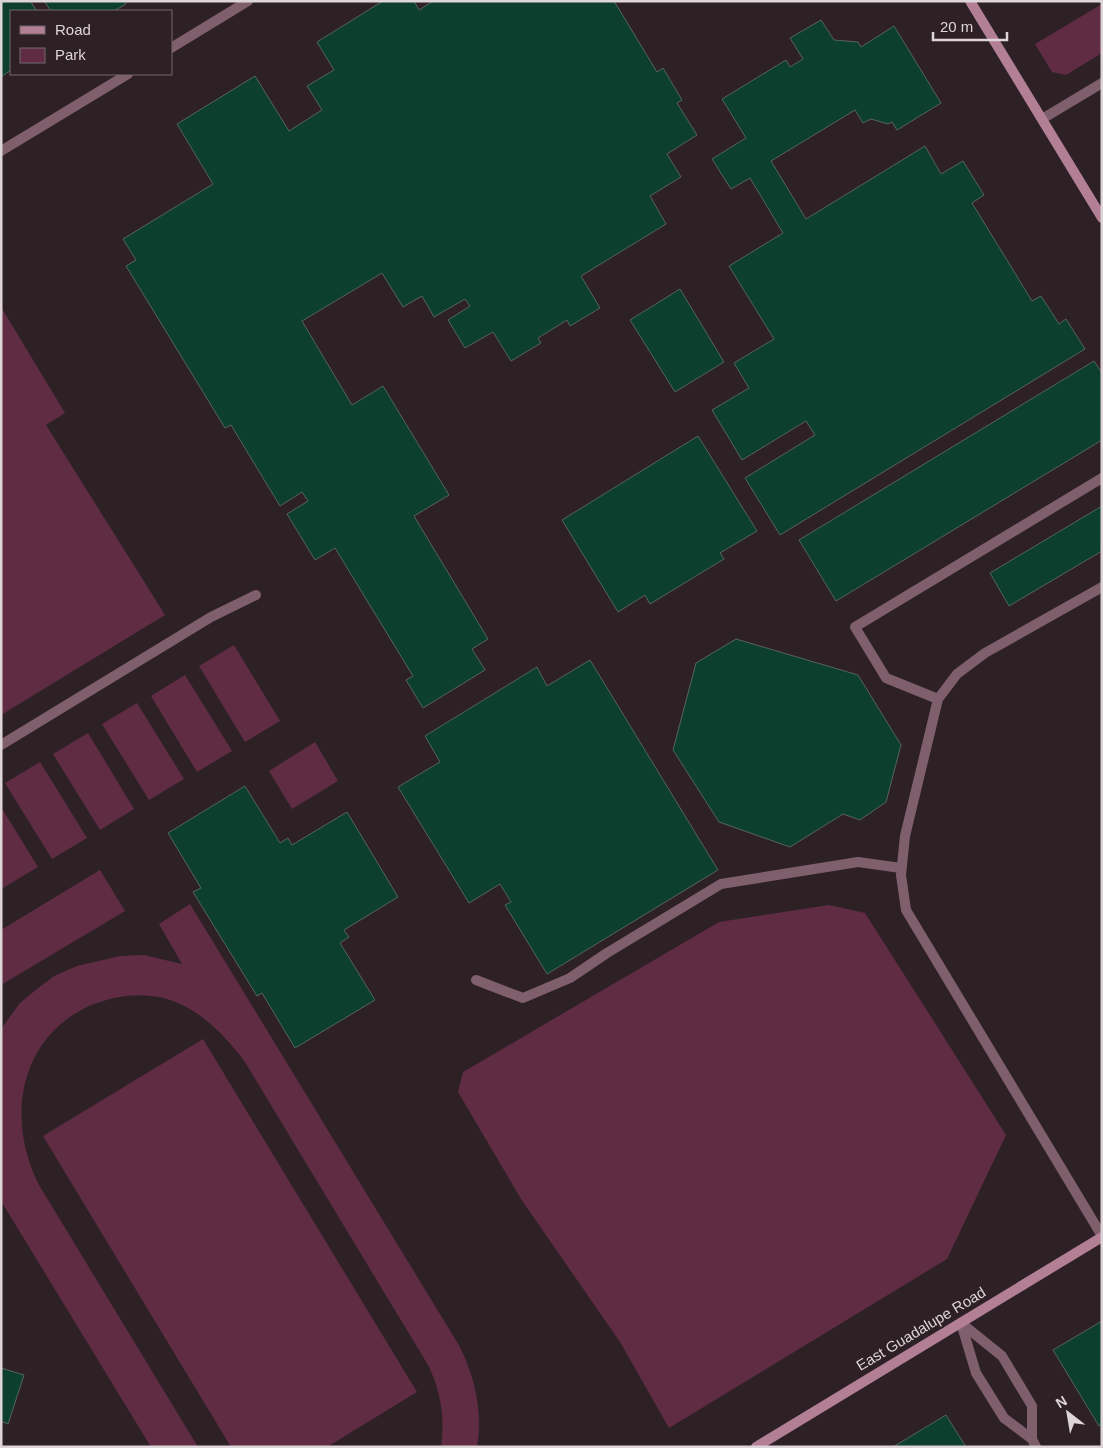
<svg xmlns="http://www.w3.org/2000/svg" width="1103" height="1448" viewBox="0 0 1103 1448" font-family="Arial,sans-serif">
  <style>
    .green { fill: #5f2c44 }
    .building { fill: #0d3f2e; stroke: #55645d }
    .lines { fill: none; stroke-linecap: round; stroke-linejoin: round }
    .lane { stroke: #7f5f6c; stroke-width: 10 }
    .street { stroke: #7f5f6c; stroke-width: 10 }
    .secondary { stroke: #b27f95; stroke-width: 10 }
    .labels { text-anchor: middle; stroke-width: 4.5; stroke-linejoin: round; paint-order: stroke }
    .street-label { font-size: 15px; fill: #ded5d8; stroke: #2e2126 }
  </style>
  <rect width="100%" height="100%" fill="#2e2126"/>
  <g class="green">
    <polygon points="1102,4 1102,53 1066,75 1052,72 1035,44"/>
    <polygon points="1,307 65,413 46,425 165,615 1,715"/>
    <polygon points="234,645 280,721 245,742 199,666"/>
    <polygon points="185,675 232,751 197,772 151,696"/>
    <polygon points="137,703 184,779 149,800 102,724"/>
    <polygon points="88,733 134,809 100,830 53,754"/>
    <polygon points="315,742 338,781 292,809 269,771"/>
    <polygon points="40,762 87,838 52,859 5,783"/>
    <polygon points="1,807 38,867 3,888 1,885"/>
    <polygon points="100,870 125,911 1,985 1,930"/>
    <path d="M 190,904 L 460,1347 C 475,1378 483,1412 477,1447 L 441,1447 C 445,1418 441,1391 428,1365 L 245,1062 C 225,1035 197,1006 163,998 C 138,992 113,996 89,1006 C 18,1039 6,1120 39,1185 L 198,1447 L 151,1447 L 1,1201 L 1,1029 L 20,1003 L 37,989 L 54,976 L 77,966 L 120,956 L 144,955 L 182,964 L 159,924 Z"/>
    <polygon points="829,905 865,913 1006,1135 947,1259 669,1428 620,1342 521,1199 458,1092 463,1072 719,922"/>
    <polygon points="203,1039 417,1392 327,1447 231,1447 43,1136"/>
  </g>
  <g class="building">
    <polygon points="1,1 30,1 37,11 11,11 11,70 1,77"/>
    <polygon points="44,1 125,1 126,4 114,11 51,11"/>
    <polygon points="383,1 414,1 419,10 433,1 614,1 657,72 663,68 682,100 677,103 697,135 667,154 681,177 650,196 666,224 581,276 600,308 570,326 567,320 538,338 541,343 511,361 493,332 465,348 448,320 470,306 465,299 434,317 422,296 403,307 382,273 302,321 352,405 383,386 449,495 414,516 488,639 472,649 485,670 423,708 406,680 413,676 335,548 315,560 287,514 308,501 302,492 280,506 231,425 225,428 126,266 136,260 123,239 213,184 177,124 255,76 289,131 322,110 307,86 334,70 317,42"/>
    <polygon points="821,20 834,40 858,42 861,47 894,26 941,103 897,130 892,122 888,124 871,119 863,123 855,110 771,161 806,219 925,146 941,174 963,161 984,195 972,203 1032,301 1041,296 1059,324 1066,319 1085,349 780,535 745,478 815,435 806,421 742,460 712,410 749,388 734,363 774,339 729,266 783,233 750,178 731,189 712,159 746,138 722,99 786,60 790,67 803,59 790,38"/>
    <polygon points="680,289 724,362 675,392 630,320"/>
    <polygon points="1094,361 1102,373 1102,440 836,601 799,540"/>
    <polygon points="698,436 757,531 720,553 724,559 650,604 645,595 618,612 562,520"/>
    <polygon points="1102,506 1102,551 1009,606 990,573"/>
    <polygon points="736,639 858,675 901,745 886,802 860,820 843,814 790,847 719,822 673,750 696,663"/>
    <polygon points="590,660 718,870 547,974 505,905 511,902 500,884 469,903 398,787 440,762 425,736 537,667 547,686"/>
    <polygon points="245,786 280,843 288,838 292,845 347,812 398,897 344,930 349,937 340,943 375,1000 295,1048 262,993 257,996 193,892 201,888 168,833"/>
    <polygon points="1102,1321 1102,1424 1099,1426 1053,1350"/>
    <polygon points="1,1368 24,1375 8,1424 1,1421"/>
    <polygon points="946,1415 966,1447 893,1447"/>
  </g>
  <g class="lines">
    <g class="lane">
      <polyline points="1102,587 985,653 957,674 938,699 905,836 901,875 906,910 1102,1236"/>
      <polyline points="938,699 886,678 855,627 1102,478"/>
      <polyline points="1,745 211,617 256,595"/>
      <polyline points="476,980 523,998 570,978 607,953 721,884 858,862 901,868"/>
    </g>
    <g class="street">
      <polyline points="171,48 248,1"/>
      <polyline points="1042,119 1102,83"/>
      <polyline points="1,151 128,74"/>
      <polyline points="961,1323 976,1373 1004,1418 1032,1439 1036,1447"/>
      <polyline points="961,1323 1002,1356 1032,1406 1032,1439"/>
    </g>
    <g class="secondary">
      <polyline points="970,1 1102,218"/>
      <polyline points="756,1447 1102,1237"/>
    </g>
  </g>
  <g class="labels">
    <g class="street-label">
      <text transform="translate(921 1329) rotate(-31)" y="5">East Guadalupe Road</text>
    </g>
  </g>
  <rect width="1103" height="1448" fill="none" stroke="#ded5d8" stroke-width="5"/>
  <rect x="10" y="10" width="162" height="65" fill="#2e2126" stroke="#74696d"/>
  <rect x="20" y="26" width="25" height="8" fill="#b27f95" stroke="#74696d"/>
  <text x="55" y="35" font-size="15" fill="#ded5d8">Road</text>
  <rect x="20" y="48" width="25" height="15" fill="#5f2c44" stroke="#74696d"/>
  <text x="55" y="60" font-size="15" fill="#ded5d8">Park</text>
  <g transform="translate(1068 1413) rotate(329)" stroke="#2e2126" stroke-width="4" paint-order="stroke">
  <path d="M0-4L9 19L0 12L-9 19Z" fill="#ded5d8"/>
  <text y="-8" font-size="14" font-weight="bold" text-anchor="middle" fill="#ded5d8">N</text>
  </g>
  <path d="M933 32v8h74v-8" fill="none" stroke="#ded5d8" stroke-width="2.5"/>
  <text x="940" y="32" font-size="15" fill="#ded5d8" stroke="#2e2126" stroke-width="4" paint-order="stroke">20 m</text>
</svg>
